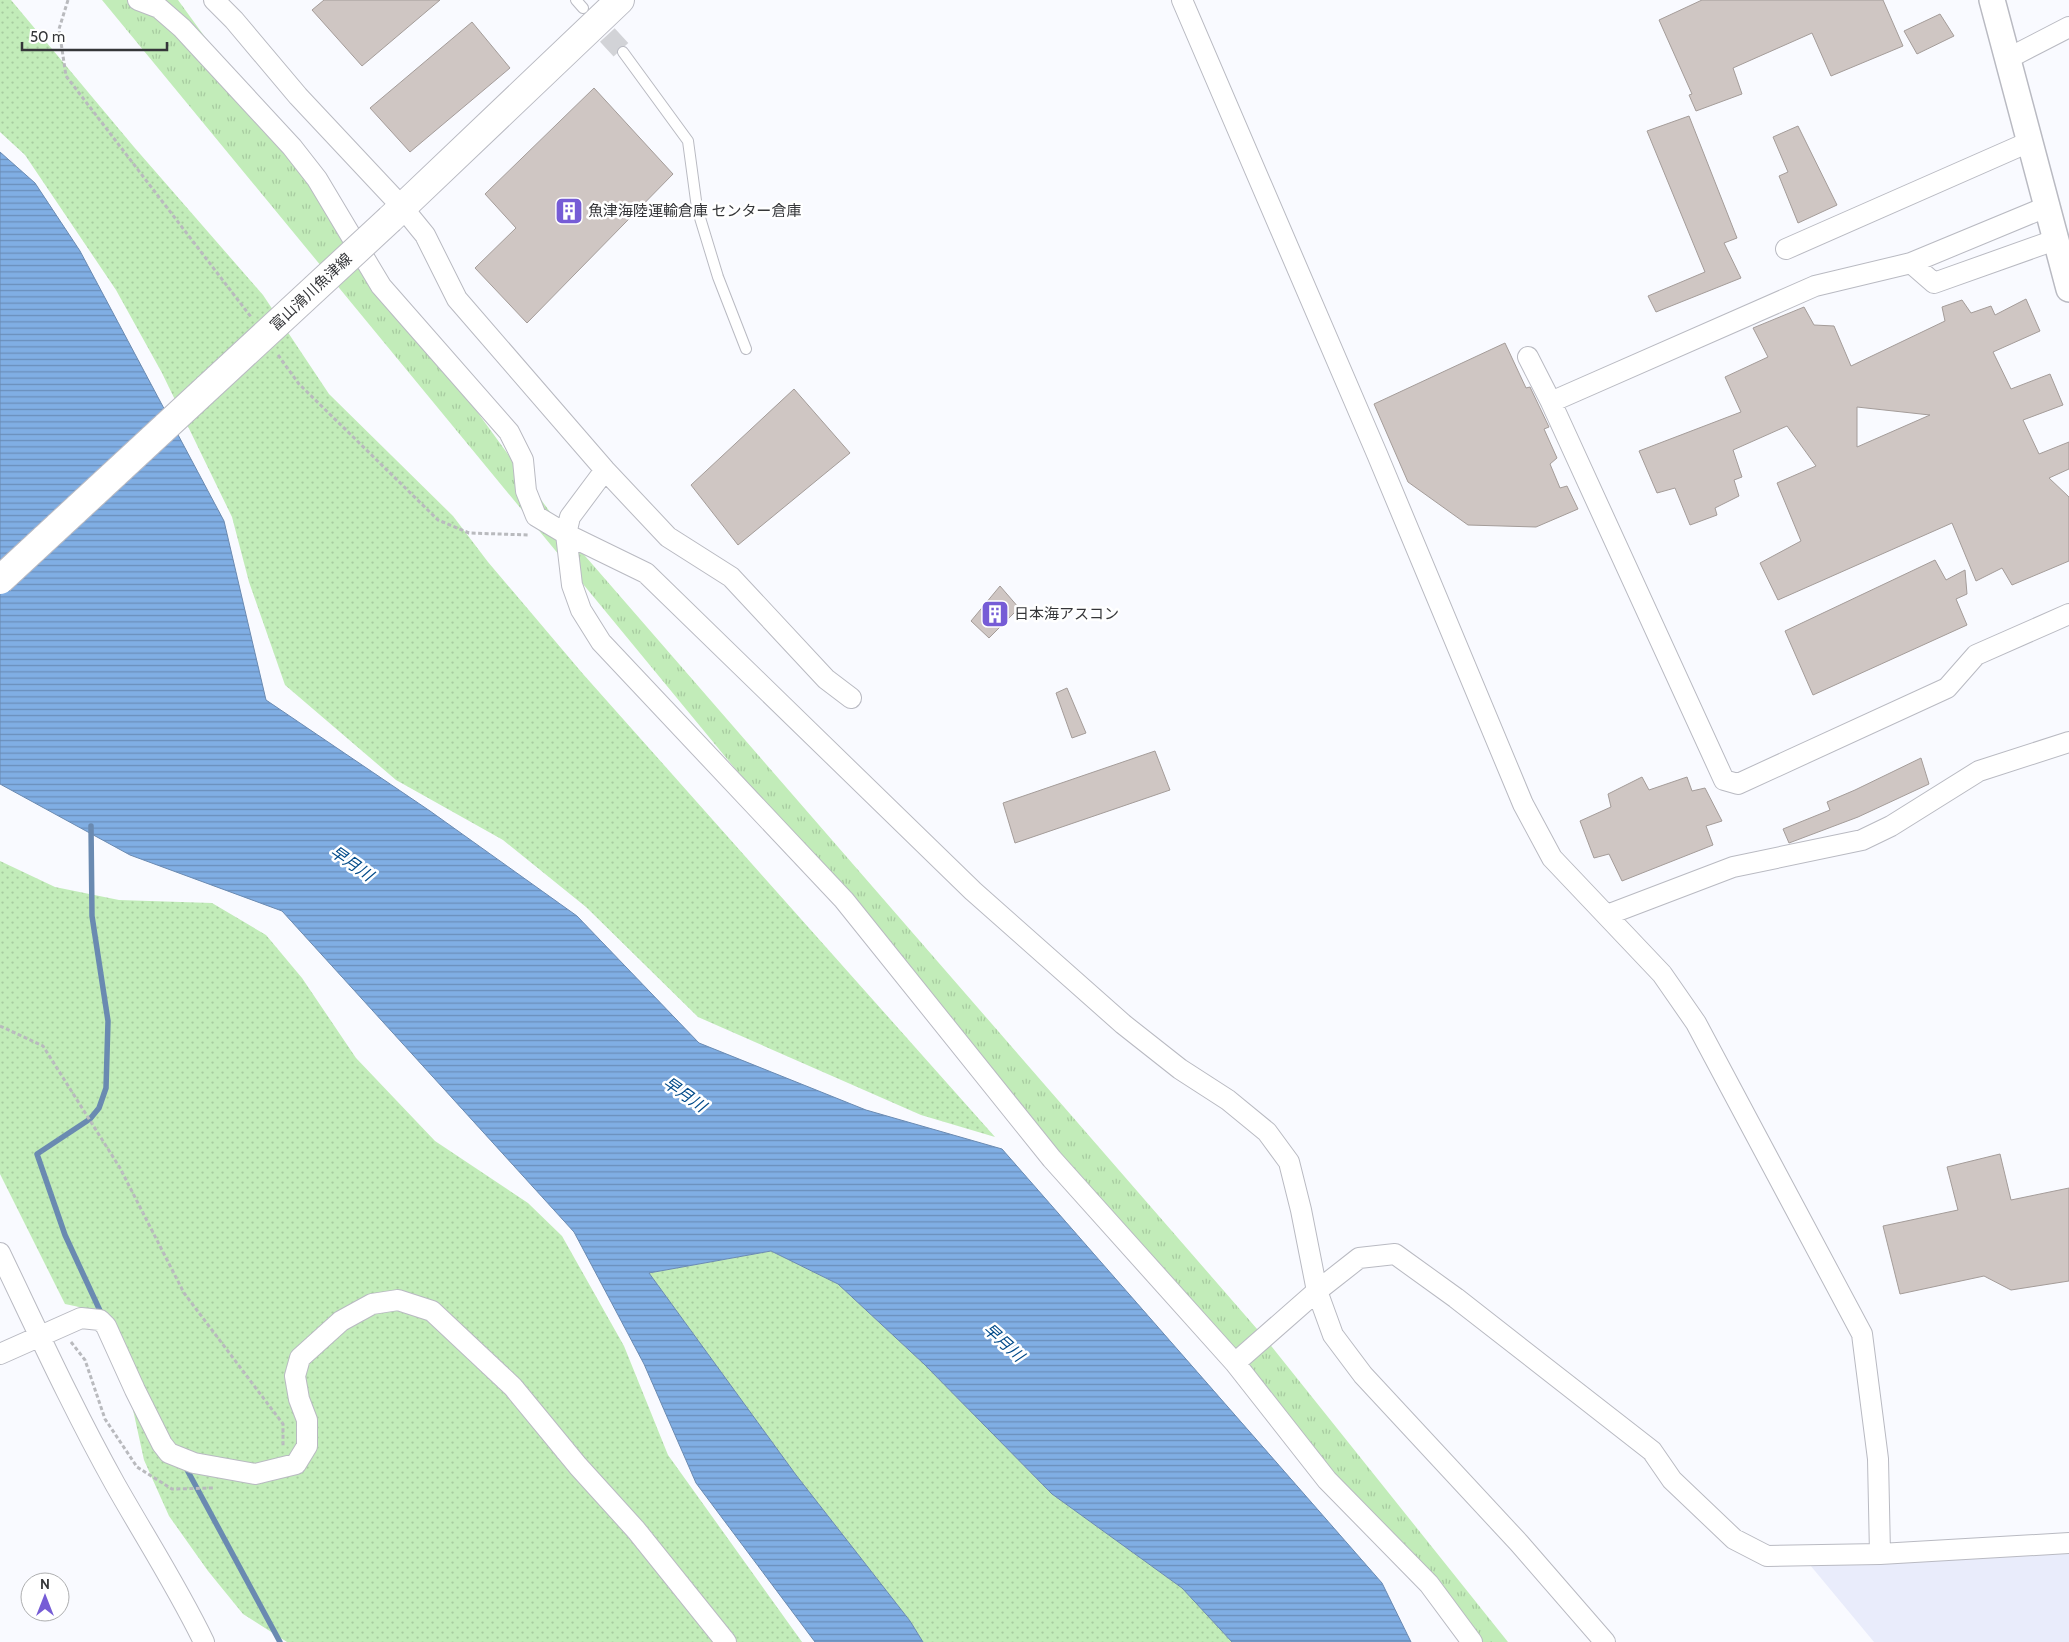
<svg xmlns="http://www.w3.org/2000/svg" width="2069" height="1642" viewBox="0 0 2069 1642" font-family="Cabin,'Noto Sans JP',sans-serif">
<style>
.built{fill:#e9ecfb}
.grass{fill:url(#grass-dots)}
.park{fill:url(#park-tufts)}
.water{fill:url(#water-rules);stroke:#6a8ab1}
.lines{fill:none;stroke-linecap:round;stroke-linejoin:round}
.stream{stroke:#6a8ab1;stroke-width:5.5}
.building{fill:#cfc6c3;stroke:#a49c99;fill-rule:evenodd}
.minor-tunnel{stroke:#d2d3d7;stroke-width:20;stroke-dasharray:20 10;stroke-linecap:butt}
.service-casing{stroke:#b9bac2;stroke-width:12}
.minor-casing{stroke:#b9bac2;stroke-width:22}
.tertiary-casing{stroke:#b9bac2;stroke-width:28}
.secondary-casing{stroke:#b9bac2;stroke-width:30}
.path{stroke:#b9babe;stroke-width:3;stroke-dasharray:4 2.5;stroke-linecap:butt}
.service{stroke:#fff;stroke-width:10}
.minor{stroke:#fff;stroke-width:20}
.tertiary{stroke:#fff;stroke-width:25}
.secondary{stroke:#fff;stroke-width:28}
.secondary-bridge-casing{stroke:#b9bac2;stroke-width:30;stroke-linecap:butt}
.secondary-bridge{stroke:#fff;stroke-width:28}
.labels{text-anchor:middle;stroke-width:5;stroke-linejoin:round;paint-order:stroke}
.poi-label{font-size:15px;fill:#353639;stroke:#fff;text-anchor:start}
.street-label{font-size:15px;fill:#353639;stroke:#fff}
.water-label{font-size:16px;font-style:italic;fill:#014a89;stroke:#fff}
</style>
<defs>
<pattern id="grass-dots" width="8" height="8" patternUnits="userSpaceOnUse" patternTransform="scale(1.25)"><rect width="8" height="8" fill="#c2ecb9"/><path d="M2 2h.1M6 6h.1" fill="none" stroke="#a7cba0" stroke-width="1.8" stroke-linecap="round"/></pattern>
<pattern id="park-tufts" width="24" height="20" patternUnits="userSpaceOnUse" patternTransform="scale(1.25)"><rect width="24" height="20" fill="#c2ecb9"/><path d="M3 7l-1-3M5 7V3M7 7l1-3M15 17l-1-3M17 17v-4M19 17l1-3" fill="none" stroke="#a7cba0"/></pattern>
<pattern id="water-rules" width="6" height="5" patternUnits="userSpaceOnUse" patternTransform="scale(1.25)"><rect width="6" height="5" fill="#80aee4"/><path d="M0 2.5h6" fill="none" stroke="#6a8eba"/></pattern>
</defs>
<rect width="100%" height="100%" fill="#f9faff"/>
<path class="built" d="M2069,1551v91h-195l-64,-77z"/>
<path class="grass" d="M0,0h11l123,147 129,148 66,99 124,122 35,46 95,112 412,463 -74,-22 -223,-98 -112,-110 -83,-67 -107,-60 -111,-95 -36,-103 -17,-65 -70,-144 -46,-83 -91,-135 -25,-23z
M0,861l55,26 64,13 93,3 54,32 36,43 54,80 79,83 93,62 34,33 62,110 44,109 134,187h-515l-44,-28 -35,-43 -39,-55 -25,-56 -31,-142 -29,-10 -19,-4 -65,-130z
M771,1251l67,33 86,80 128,130 130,94 50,54h-309l-13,-21 -114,-146 -147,-202z"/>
<path class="park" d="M102,0h76l388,534 698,803 244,305h-44l-14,-30 -587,-688z"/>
<path class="water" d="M0,152l35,31 45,68 144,270 42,179 164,111 147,105 122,127 167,67 136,39 380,434 29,59h-179l-50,-54 -130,-94 -128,-130 -86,-80 -67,-33 -122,22 147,202 114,146 13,21h-108l-119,-159 -52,-119 -70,-132 -292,-321 -152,-56 -130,-71z"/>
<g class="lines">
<path class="stream" d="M91,826l1,90 16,105 -2,67 -7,20 -9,11 -53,35 28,81 37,80
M185,1466l95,176"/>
</g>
<path class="building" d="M324,0h116l-78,66 -50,-56z
M1702,0h181l20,46 -72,30 -19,-43 -79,35 9,26 -46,17 -7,-16 3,-1 -33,-74z
M1940,14l14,22 -37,18 -13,-23z
M472,22l38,46 -100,84 -40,-44z
M594,88l79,86 -146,149 -52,-55 41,-40 -31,-34z
M1689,116l48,122 -13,5 17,35 -85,34 -8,-16 57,-24 -58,-141z
M1798,126l39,79 -39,18 -19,-47 9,-4 -15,-35z
M2026,299l14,32 -47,21 18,37 39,-15 13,31 -40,15 16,34 30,-12v27l-20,9 20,19v64l-57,24 -10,-17 -26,13 -24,-58 -174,77 -18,-37 41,-22 -24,-58 39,-17 -29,-40 -54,24 9,27 -8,3 5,16 -24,12 2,7 -27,10 -15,-37 -18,5 -18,-42 102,-39 -16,-35 43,-20 -15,-29 51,-21 10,18 20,1 17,40 94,-45 -3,-14 20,-7 9,13 20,-7 4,9zM1857,407l73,8 -73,32z
M1505,343l21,45 4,-1 19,40 -5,2 13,29 -7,6 10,24 7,-2 11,23 -42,18 -68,-2 -60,-43 -34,-78z
M794,389l56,64 -112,92 -47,-60z
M1935,560l11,20 19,-10 2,24 -11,5 11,26 -154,70 -28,-64z
M1000,586l19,22 -30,30 -18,-17z
M1067,688l19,45 -14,5 -16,-45z
M1155,751l15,39 -155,53 -12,-40z
M1921,758l8,26 -71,33 -69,26 -6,-14 47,-19 -3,-8 28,-12z
M1642,777l7,13 38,-13 5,14 13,-3 17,33 -16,5 7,19 -91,36 -13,-27 -15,4 -14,-37 31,-14 -3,-13z
M2000,1154l11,46 58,-12v93l-58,9 -27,-14 -84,18 -17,-68 75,-16 -11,-43z"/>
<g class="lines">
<path class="minor-tunnel" d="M587,13l36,39"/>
<defs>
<path id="service" d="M576,0l7,8
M623,52l65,89 9,67 21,69 28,72"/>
<path id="minor" d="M138,0l21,8 23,20 110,119 25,32 64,107 128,146 14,28 3,31 10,25 30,18 80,39 327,318 150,133 57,45 48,31 39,32 22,30 12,48 16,81 16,44 30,40 156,168 86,99
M214,0l20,20 64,76 105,112 22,27 32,64 148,171 63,67 63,40 95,102 25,19
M1182,0l195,454 146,350 29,54 110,116 34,49 166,311 16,125 2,95
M2007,59l62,-32
M1786,249l243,-107
M1911,263l23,20 121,-43
M1528,357l23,45 264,-116 96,-23 135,-56
M1551,402l173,378 14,4 209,-96 29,-33 93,-41
M605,470l-35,47 -4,17 6,51 9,25 20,32 243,258 208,259 183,204 92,117 102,104 43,58
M1607,915l126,-48 129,-27 29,-14 88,-55 90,-29
M0,1253c37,77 73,156 115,231 30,53 63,104 89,158
M0,1354l81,-36 19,2 6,6 29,64 27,54 7,9 25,10 61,11 41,-10 11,-18v-26l-8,-21 -4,-23 5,-18 41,-37 31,-17 26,-4 34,11 81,76 65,79 58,64 90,112
M1235,1363l82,-72 42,-33 36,-4 61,44 196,153 20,29 62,59 33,17 113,-2 189,-11"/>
<path id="tertiary" d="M1992,0l77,289"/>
<path id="secondary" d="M390,219l230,-219"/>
</defs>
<use href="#service" class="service-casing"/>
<use href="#minor" class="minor-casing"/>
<use href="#tertiary" class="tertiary-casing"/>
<use href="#secondary" class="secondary-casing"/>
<path class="path" d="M68,0l-9,29 7,47 185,241
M278,355l21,29 139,136 31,13 60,2
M0,1026l43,20 77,122 64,125 99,131v23
M71,1342l14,18 20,59 32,48 35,22 42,-1"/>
<use href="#service" class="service"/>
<use href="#minor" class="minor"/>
<use href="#tertiary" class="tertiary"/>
<use href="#secondary" class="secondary"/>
<defs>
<path id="secondary-bridge" d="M0,580l390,-361"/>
</defs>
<use href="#secondary-bridge" class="secondary-bridge-casing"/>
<use href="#secondary-bridge" class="secondary-bridge"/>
</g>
<defs>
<symbol id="building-square" viewBox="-11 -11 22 22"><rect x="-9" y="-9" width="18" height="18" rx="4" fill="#765cd6" stroke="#fff"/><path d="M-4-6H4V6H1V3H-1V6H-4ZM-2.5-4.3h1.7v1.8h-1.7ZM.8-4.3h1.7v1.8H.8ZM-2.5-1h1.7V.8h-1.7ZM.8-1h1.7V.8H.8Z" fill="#fff"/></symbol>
</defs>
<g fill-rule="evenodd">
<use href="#building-square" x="553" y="195" width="32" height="32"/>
<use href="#building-square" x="979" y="598" width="32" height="32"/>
</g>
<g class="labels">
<g class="poi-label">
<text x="588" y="216">魚津海陸運輸倉庫 センター倉庫</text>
<text x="1014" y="619">日本海アスコン</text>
</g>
<g class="street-label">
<text transform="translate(311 292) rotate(-43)" y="5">富山滑川魚津線</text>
</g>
<g class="water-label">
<text transform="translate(352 863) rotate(35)" y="6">早月川</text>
<text transform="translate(685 1094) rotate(35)" y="6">早月川</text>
<text transform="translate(1004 1342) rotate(42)" y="6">早月川</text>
</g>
</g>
<g transform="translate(45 1597)"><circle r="24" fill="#ffffff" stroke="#aeafb0"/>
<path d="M0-4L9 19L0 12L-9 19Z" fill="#765cd6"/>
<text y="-8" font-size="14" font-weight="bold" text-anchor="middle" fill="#353639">N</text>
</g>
<path d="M22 42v8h145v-8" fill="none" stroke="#353639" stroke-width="2.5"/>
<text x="30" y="42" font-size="15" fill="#353639" stroke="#ffffff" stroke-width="4" paint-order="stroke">50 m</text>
</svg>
